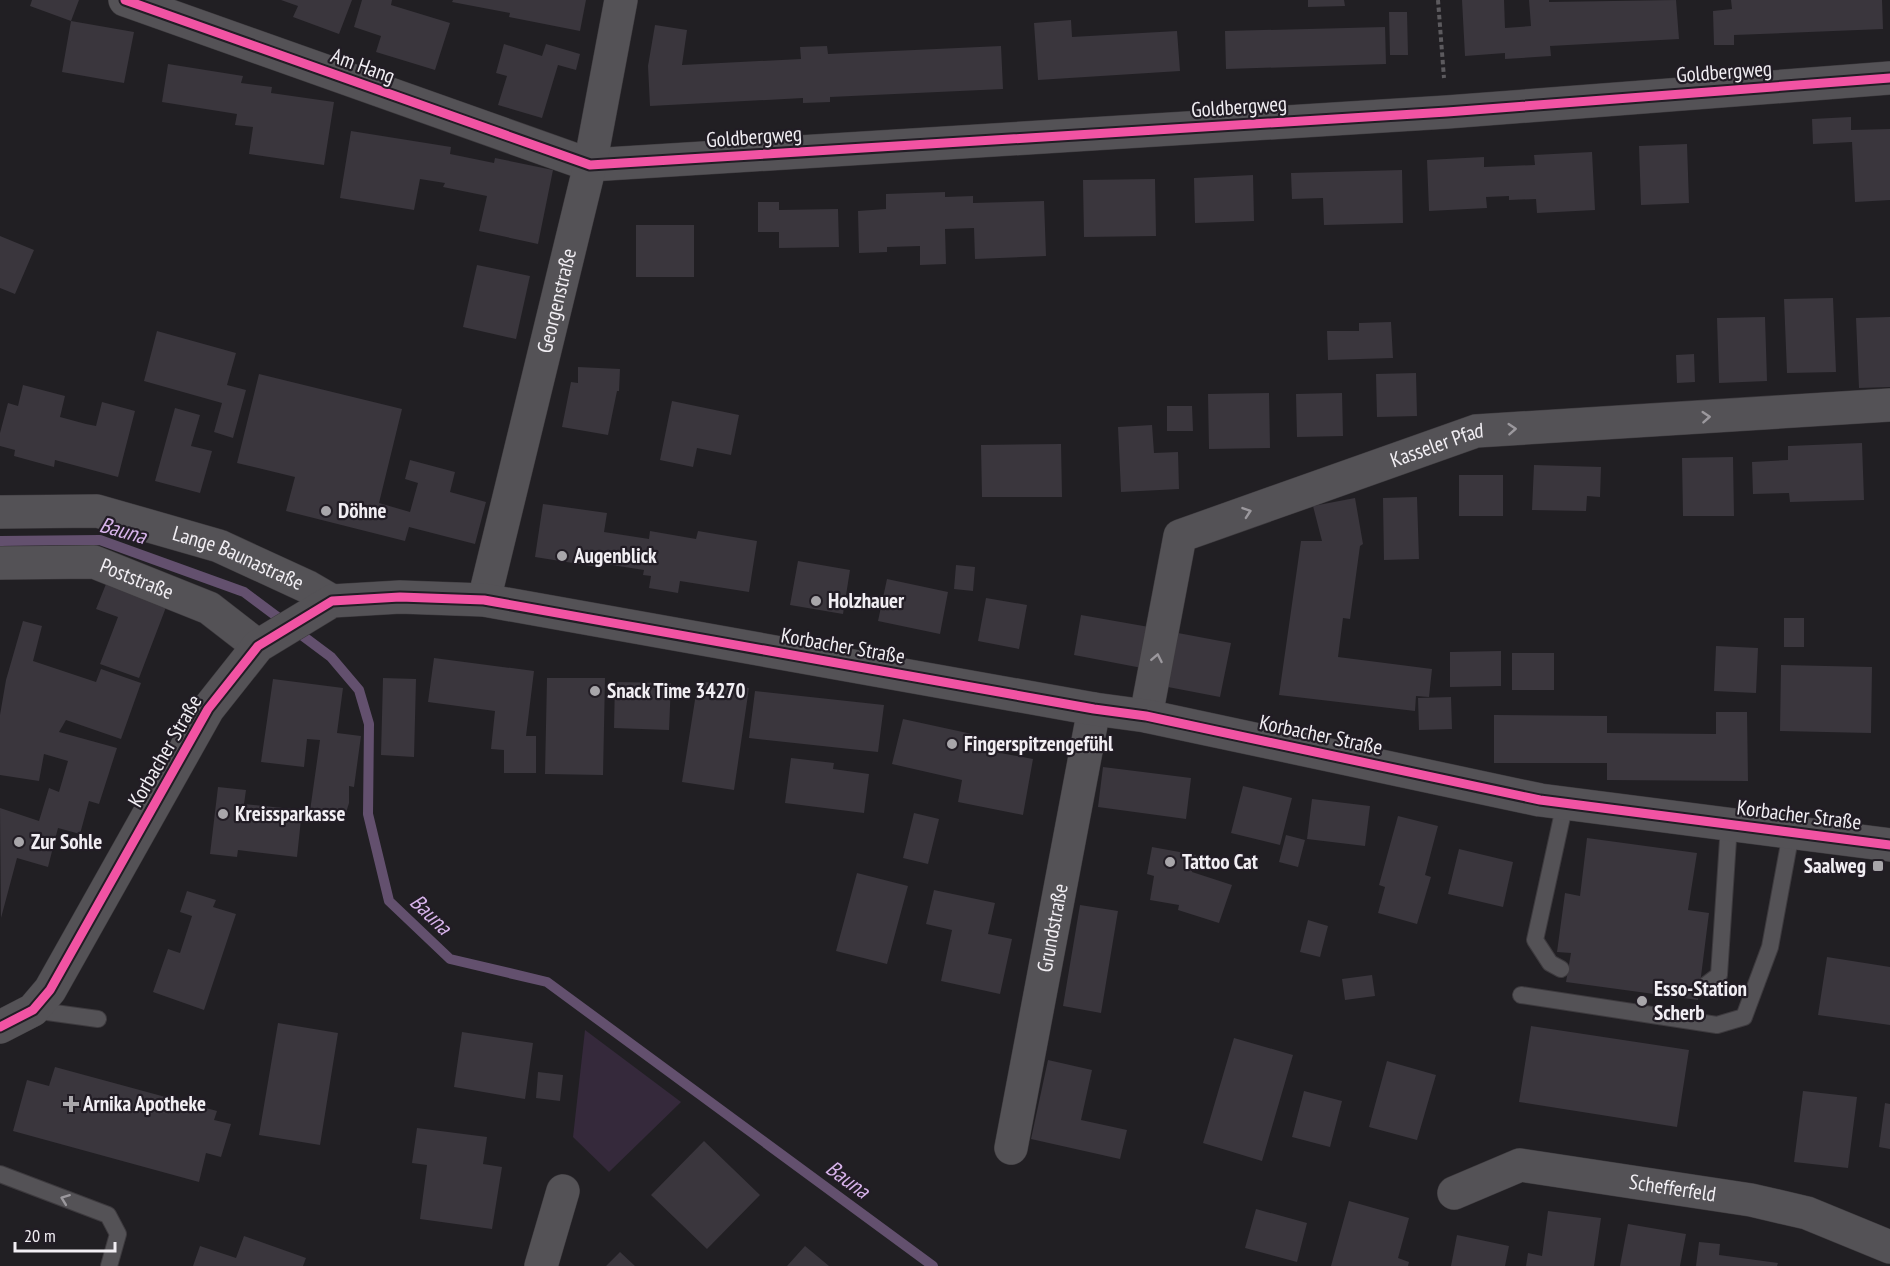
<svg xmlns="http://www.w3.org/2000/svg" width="1890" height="1266" viewBox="0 0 1890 1266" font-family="'PT Sans Narrow',sans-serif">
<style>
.green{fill:#35293b}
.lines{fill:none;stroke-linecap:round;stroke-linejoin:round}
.stream{stroke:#63506e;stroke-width:10}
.building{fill:#3a363d}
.service-casing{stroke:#3d3a3e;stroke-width:18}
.minor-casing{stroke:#3d3a3e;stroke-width:34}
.tertiary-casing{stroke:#3d3a3e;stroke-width:34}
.path{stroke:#5c5a5e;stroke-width:4;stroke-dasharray:4.5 3;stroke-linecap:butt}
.service{stroke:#545256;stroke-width:16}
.minor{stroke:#545256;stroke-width:33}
.tertiary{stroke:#545256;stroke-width:33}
.cycleway-casing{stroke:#221d25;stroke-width:13}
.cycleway{stroke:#f153a3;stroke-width:9}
.oneway{stroke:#9b989d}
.poi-dot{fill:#a8a6aa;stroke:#221d25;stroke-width:2}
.labels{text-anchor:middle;stroke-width:4.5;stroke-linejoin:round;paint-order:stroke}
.street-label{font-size:21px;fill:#f1eef3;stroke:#221d25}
.poi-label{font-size:21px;font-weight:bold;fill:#f1eef3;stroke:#221d25;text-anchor:start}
.water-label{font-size:22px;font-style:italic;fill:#d7b3ea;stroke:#221d25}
</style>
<rect width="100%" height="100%" fill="#211f23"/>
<path class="green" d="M585,1030l96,72 -72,70 -36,-35z"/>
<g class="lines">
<path class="stream" d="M0,541l100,-1 144,52 87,65 28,33 10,34 -1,90 21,87 61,58 97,23 386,284"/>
</g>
<path class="building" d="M32,0h47l-8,21 -41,-15z
M281,0h71l-13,34 -46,-17 5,-11z
M362,0h30l-1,5 59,18 -15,47 -59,-18 5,-16 -27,-9z
M453,0h133l-6,31 -71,-14 1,-4 -58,-11z
M1308,0h36l1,6 -37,1z
M1462,0h42l1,28 26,-2 -2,-26h20v2l127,-2 3,39 -129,7 1,10 -46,3v-6l-40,3z
M1731,0h151l1,29 -149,6v10h-20l-1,-34 19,-2z
M1389,12h18l1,43h-18z
M1071,20l1,17 105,-6 3,40 -142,9 -4,-57z
M71,21l63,11 -10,51 -62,-11z
M655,25l32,5 -5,35 119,-6 -1,-12 27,-1 1,8 173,-8 2,43 -173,8v5l-27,1v-5l-153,8 -2,-40z
M1385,27l1,37 -160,5 -1,-38z
M504,44l38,12 4,-12 34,10 -4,16 -18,-5 -16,53 -44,-13 9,-29 -11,-3z
M168,64l75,12 -2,7 31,4 -1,6 63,9 -10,63 -75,-11 4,-27 -18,-2 2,-11 -75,-12z
M1851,117v13l39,-1v71l-35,2 -3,-60 -39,2 -1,-25z
M351,131l100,16 -1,7 44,9 1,-5 58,12 -15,74 -59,-13 8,-35 -44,-9 2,-4 -25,-4 -6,31 -74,-12z
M1687,144l2,59 -48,2 -2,-59z
M1592,152l3,58 -58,3 -1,-14 -27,1v-4l-23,1 1,11 -58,3 -2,-51 57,-3v10l51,-2 -1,-10z
M1402,170l1,53 -79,2 -1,-27 -31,1 -1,-26z
M1253,175l1,46 -59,2 -1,-45z
M1155,179l1,57 -72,1 -1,-57z
M945,192v5l28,-1v7l71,-2 2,55 -71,3 -1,-31 -29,1 1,35 -26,1v-19l-33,1v5l-28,1 -1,-42 28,-2v-15z
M758,202h21v8l59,-1 1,38 -60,1v-16h-21z
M636,225h58v52h-58z
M0,236l34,14 -19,44 -15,-6z
M477,265l53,11 -14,63 -53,-12z
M1833,298l3,74 -49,1 -3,-74z
M1765,317l2,64 -48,2 -2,-65z
M1890,317v70l-31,1 -3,-70z
M1391,322l2,36 -65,2 -1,-29h32v-8z
M157,331l79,22 -9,32 19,5 -13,48 -19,-6 8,-29 -78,-22z
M1694,354l1,28 -18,1 -1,-28z
M578,367l42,2 -1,22h-2l-9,44 -46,-8 9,-45 7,1z
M1416,373l1,43 -40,1 -1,-43z
M259,374l143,35 -23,94 31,9 8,-29 -13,-4 5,-19 45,12 -5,20 36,10 -11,42 -66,-17 -4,14 -119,-30 9,-34 -58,-14z
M23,385l42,11 -5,21 26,7 10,2 6,-24 33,9 -17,66 -63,-17 -1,7 -40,-11 1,-6 -15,-4v-13l8,-30 10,3z
M1269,393l1,55 -61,1 -1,-55z
M1342,393l1,43 -46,1 -1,-43z
M672,401l67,14 -8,40 -34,-7 -4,19 -33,-7z
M1167,406h25l1,25h-26z
M175,408l25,7 -9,31 21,5 -12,42 -45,-12z
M1152,425l2,28 24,-1 1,37 -58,3 -3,-65z
M1862,443l2,57 -74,2 -1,-9 -36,1 -1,-32 36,-2v-14z
M1061,444l1,53h-80l-1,-52z
M1733,457l1,59h-51l-1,-58z
M1534,465l67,2 -1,30 -13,-1 -1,15 -54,-1z
M1459,475h44v41h-44z
M1417,497l2,62 -35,1 -1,-62z
M1355,498l8,46 -3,2 -10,73 -7,-1 -5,39 94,12 -3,28 -13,-1 -1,15 -136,-16 22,-154h21l-9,-35z
M543,504l64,9 -3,19 45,7 1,-8 46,8 2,-8 59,10 -8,51 -69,-11 -2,12 -29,-5 2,-12 -8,-1 1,-5 -45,-7 -1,4 -63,-10z
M798,561l52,9 -7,44 -53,-9z
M956,565l19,2 -2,24 -19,-2z
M108,579l60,23 -29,76 -39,-14 18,-47 -22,-8z
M887,579l61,13 -8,42 -62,-13z
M986,598l41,7 -8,44 -41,-8z
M1081,615l68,12 -7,41 -68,-13z
M1784,618h20v29h-20z
M23,621l19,5 -9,35 63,21 5,-13 40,14 -20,56 -55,-19 -7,12 58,16 -18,56 -10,-3 -9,33 -22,-6 -10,39 -31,-9 -16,60 -1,-110 39,13 10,-33 10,4 9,-31 -24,-7 -5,27 -39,-6v-60l6,-35z
M1178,633l53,10 -11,54 -52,-10z
M1716,646l42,2 -2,45 -42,-2z
M1501,651v35l-51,1v-35z
M1512,653h42v37h-42z
M434,658l100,13 -8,65h10v37h-32v-23l-13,-1 4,-38 -67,-9z
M1781,665l91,2 -1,66 -91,-2z
M383,678l33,1 -2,78 -33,-2z
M547,678h58l-2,97 -58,-1z
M273,679l70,9 -6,45 24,3 -7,51 -5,-1v17l-4,13 -35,-5 10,-71 -13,-1 -3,28 -43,-5z
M698,681l51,7 -15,102 -52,-8z
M615,682l56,1 -2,47 -55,-2z
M755,691l129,14 -6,47 -129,-14z
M1451,697l1,32 -33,1 -1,-32z
M1716,712h31l1,69 -141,-1v-17h-113v-48l113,1v17l109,1z
M903,719l69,15 -4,13 65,12 -10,56 -65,-13 4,-22 -70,-16z
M791,758l43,5 -1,6 36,5 -5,39 -79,-10z
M1103,767l88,11 -5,41 -88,-12z
M1243,786l49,12 -12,47 -49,-12z
M218,787l28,3 -2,14 58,6 -5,47 -59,-7 -1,7 -27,-3z
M1312,799l58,7 -5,40 -58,-7z
M914,813l25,6 -11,45 -25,-6z
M1398,816l40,10 -13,49 6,2 -14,47 -39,-11 7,-26 -6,-2z
M1286,835l19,5 -7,27 -19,-5z
M1587,838l110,15 -9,57 21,3 -11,87 -132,-18 5,-29 -14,-1 8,-59 15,3z
M1152,847l44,8 -4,17 40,13 -13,38 -41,-13 1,-5 -29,-5 4,-24 -7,-2z
M1459,849l54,13 -10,45 -55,-13z
M857,873l51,13 -21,78 -51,-13z
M934,890l61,13 -7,31 24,5 -12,55 -59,-13 11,-51 -26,-6z
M187,891l29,9 -3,7 23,7 -32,96 -51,-18 15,-43 12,4 12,-37 -12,-4z
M1080,905l38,6 -17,102 -38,-7z
M1308,920l20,6 -8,31 -20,-5z
M1827,957l63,10v58l-72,-10z
M1372,975l3,21 -30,4 -3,-21z
M278,1023l60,10 -18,112 -61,-10z
M1531,1026l158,24 -12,77 -158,-25z
M462,1032l71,11 -8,56 -71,-12z
M1234,1038l59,17 -31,106 -59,-18z
M1048,1060l44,10 -11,50 46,10 -7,29 -89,-20z
M1387,1061l49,14 -19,65 -48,-13z
M55,1067l162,44 -3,9 17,4 -10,33 -15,-4 -7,29 -186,-51 14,-51 22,6z
M538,1072l25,3 -3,26 -24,-3z
M1304,1091l38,10 -12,46 -38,-10z
M1803,1091l54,6 -9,71 -54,-6z
M1885,1103l5,1v45l-11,-2z
M417,1128l70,9 -4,27 19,3 -10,62 -72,-10 7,-54 -15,-2z
M704,1141l56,54 -53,54 -56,-54z
M1349,1201l60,17 -11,40 11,4 -1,4h-77z
M1256,1209l51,14 -10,39 -52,-14z
M1548,1211l53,7 -7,48h-68l2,-13 14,3z
M1628,1224l58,10 -6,32h-60z
M1457,1235l52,11 -4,20h-54z
M244,1236l62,22 -3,8h-110l7,-20 36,12z
M1699,1242l21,2 -1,11 59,8 -1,3h-81z
M805,1246l24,20h-42z
M620,1252l15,14h-29z"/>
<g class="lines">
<defs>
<path id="service" d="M1561,969l-11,-6 -15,-23 30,-137
M1702,988l17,-13 10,-150
M1521,995l196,30 27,-8 26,-70 21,-114
M33,1010l65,9
M0,1174l108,41 10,19 -9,32"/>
<g id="minor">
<path d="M125,0l465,165 857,-53 443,-34"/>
<path id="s1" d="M0,512l97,-1 122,35 89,41 24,14"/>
<path id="s2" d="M0,563l94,-1 115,46 49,38"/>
<path id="s3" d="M484,600l106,-435 31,-165"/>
<path id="s4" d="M1146,716l34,-180 296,-105 414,-26"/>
<path id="s5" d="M1011,1148l83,-439"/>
<path id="s6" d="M1454,1193l66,-28 231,35 56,13 83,34"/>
<path d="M541,1266l22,-75"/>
</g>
<path id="tertiary" d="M0,1027l33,-17 17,-20 158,-281 50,-63 74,-45 68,-4 84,3 610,109 52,7 394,84 350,45"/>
</defs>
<use href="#service" class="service-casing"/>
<use href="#minor" class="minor-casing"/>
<use href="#tertiary" class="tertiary-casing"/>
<path class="path" d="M1438,0l6,78"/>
<use href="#service" class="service"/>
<use href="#minor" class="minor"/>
<use href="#tertiary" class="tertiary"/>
<defs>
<path id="cycleway" d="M125,0l465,165 857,-53 443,-34
M0,1027l33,-17 17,-20 158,-281 50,-63 74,-45 68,-4 84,3 610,109 52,7 394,84 350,45"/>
</defs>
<use href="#cycleway" class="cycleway-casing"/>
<use href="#cycleway" class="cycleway"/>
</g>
<defs><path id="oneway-chevron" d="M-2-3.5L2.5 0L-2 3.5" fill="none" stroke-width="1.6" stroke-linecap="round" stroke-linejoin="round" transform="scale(1.5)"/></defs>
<g class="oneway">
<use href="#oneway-chevron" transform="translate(1706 417) rotate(-4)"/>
<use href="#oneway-chevron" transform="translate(1512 429) rotate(-4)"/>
<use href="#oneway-chevron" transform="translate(1247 512) rotate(-19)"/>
<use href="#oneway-chevron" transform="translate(1157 658) rotate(-79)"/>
<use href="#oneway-chevron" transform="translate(65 1199) rotate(-159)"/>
</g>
<g class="poi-dot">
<circle cx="326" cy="511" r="6"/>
<circle cx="562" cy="556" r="6"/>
<circle cx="816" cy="601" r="6"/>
<circle cx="595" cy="691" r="6"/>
<circle cx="952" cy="744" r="6"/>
<circle cx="223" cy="814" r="6"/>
<circle cx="19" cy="842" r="6"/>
<circle cx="1170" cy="862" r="6"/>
<rect x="1872" y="860" width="12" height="12" rx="3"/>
<circle cx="1642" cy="1001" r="6"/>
<path d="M68 1095h6v6h6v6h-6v6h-6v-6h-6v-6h6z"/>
</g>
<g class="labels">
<g class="street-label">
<text transform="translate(363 66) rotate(20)" y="7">Am Hang</text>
<text transform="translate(1724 72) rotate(-4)" y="7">Goldbergweg</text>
<text transform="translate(1239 107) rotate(-4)" y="7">Goldbergweg</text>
<text transform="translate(754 137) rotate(-4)" y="7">Goldbergweg</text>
<text dy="7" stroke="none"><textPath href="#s3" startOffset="308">Georgenstraße</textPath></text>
<text dy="7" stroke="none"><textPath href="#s4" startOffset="456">Kasseler Pfad</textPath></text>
<text dy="7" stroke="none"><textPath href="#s1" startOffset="246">Lange Baunastraße</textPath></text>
<text dy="7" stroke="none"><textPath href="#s2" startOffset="140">Poststraße</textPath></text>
<text transform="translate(843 646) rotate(10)" y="7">Korbacher Straße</text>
<text transform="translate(1321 735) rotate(12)" y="7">Korbacher Straße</text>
<text transform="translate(165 751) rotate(-60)" y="7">Korbacher Straße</text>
<text transform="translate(1799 815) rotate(7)" y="7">Korbacher Straße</text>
<text dy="7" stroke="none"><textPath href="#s5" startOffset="224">Grundstraße</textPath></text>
<text dy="7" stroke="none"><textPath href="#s6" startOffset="226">Schefferfeld</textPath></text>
</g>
<g class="poi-label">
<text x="338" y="518">Döhne</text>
<text x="574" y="563">Augenblick</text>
<text x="828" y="608">Holzhauer</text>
<text x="607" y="698">Snack Time 34270</text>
<text x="964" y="751">Fingerspitzengefühl</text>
<text x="235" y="821">Kreissparkasse</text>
<text x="31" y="849">Zur Sohle</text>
<text x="1182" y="869">Tattoo Cat</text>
<text x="1866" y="873" text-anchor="end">Saalweg</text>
<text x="1654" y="996">Esso-Station<tspan x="1654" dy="24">Scherb</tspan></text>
<text x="83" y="1111">Arnika Apotheke</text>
</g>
<g class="water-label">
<text transform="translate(123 530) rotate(16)" y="8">Bauna</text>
<text transform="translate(431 914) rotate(44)" y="8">Bauna</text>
<text transform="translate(848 1179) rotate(36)" y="8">Bauna</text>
</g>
</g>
<path d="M15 1242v9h100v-9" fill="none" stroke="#f1eef3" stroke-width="3"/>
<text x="24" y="1242" font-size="18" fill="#f1eef3" stroke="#221d25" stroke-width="4.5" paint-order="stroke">20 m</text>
</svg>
